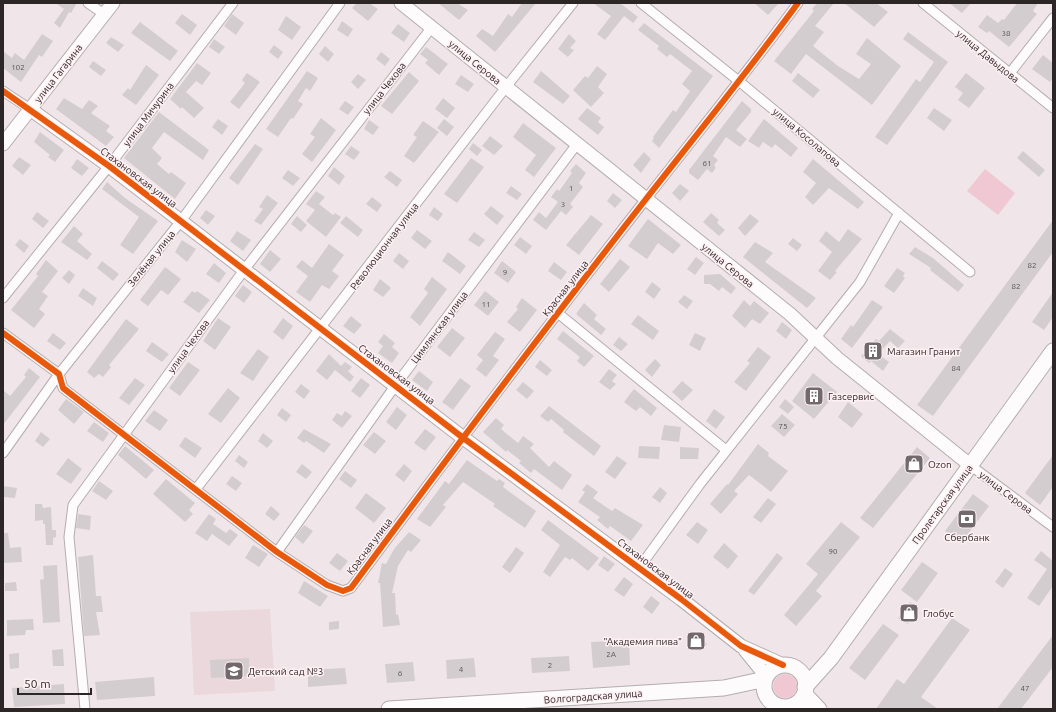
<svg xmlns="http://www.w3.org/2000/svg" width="1056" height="712" viewBox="0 0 1056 712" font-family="Ubuntu,sans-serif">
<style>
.built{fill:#ead8dc}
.green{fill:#efc8d4}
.building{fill:#d4cdcf}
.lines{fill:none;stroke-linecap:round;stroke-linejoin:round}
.street-casing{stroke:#b4acae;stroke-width:11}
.secondary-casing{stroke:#b4acae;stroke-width:15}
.primary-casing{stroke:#b4acae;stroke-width:17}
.street{stroke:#fdfbfc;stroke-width:9}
.secondary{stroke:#fdfbfc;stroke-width:13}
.primary{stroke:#fdfbfc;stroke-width:15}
.cycleway-casing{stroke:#fff0f4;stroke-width:8}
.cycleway{stroke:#e8590c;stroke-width:6}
.labels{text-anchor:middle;stroke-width:3;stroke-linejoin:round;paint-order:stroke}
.number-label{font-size:8px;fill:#565051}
.street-label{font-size:10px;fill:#2c2627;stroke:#fff0f4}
.poi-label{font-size:10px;fill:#2c2627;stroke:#fff0f4;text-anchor:start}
</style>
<rect width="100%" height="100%" fill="#f0e6e9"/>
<path class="built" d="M270,609l5,82 -81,4 -4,-83z"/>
<path class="green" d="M985,169l30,24 -17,22 -31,-24z
M773 686a12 12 0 1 1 24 0a12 12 0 1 1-24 0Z"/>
<path class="building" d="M55,3h22l-6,10 -2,-1 -9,16 -6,-5 10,-14z
M357,3h12l9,6 -10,12 -16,-13z
M438,3h19l11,7 -9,10z
M522,3h14l-41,49 -19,-16 6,-7 11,7 15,-22 4,3z
M593,3h27l18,14 -5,6 -9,-7 -19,24 -8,-6 14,-18z
M754,3h25l-11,12z
M817,3h17l-19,23 9,6 -11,14 25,20 21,13 12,-15 -15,-10 11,-16 34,28 -29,39 -66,-51 -15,20 -17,-13 40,-50 -2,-2z
M844,3h32l12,9 -14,15z
M949,3h22l-9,10z
M1017,3h21l-5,8 4,3 -28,33 -20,-16 -2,2 -9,-6 9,-12 11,8 4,-4 2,1z
M182,14l15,11 -7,10 -15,-12z
M232,14l12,9 -8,12 -12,-9z
M286,16l15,11 -9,13 -14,-10z
M342,21l11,8 -5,8 -11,-7z
M140,22l38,29 -8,10 -39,-28z
M644,23l69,53 -54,72 -7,-7 2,-3 -1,-1 20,-27 3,2 14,-21 -8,-7 10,-13 -22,-17 -3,3 -10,-8 2,-3 -21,-16z
M398,24l12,9 -6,9 -13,-9z
M908,32l40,30 -61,83 -12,-8 41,-58 4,3 14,-20 -31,-23z
M42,34l11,7 -11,16 -3,-2 -18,27 -18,-14v-17l9,7 3,-5 9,7z
M569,34l7,7 -6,7 4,2 -6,7 -10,-8z
M111,37l13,8 -6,7 -12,-9z
M214,39l11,8 -6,7 -10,-7z
M274,45l9,7 -5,7 -9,-7z
M325,46l9,8 -6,8 -9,-8z
M426,47l22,17 -9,11 -14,-12 3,-3 -8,-6z
M381,52l9,7 -5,7 -9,-7z
M1043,55l10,8v15l-3,4 -18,-13z
M93,61l13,9 -5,6 -12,-9z
M197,63l14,10 -9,12 -6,-4 -10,11 18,16 -10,10 -12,-11 -1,2 -11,-10z
M146,65l13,10 -23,30 -14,-10 6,-7 2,2z
M597,66l10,8 -9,13 6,6 -13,14 -18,-17 12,-14 3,2z
M307,71l11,7 -8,13 -4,-3 -8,13 5,3 -10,15 -2,-1 -13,19 -12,-8z
M541,71l29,25 -7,8 -30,-22z
M409,72l10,9 -27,33 -11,-8z
M247,73l13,9 -21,27 -9,-7 15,-19 -3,-3z
M798,73l22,17 -7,8 -21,-17z
M966,73l19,15 -16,20 -11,-8 5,-7 -8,-6z
M358,74l8,6 -8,9 -7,-7z
M461,75l13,9 -6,8 -13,-8z
M64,98l18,11 7,-9 9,6 -7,7 19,13 -4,5 8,6 -8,9 -50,-37z
M443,98l12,10 -8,10 -12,-9z
M345,101l9,6 -6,8 -9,-6z
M742,101l9,8v3l-15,18 11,9 -7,8 -14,-10 -13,19 5,4 -4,5 2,3 -4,5 -5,-4 -9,11 -9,-7v-3z
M587,108l14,10 -3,4 6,5 -6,8 -20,-16z
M934,108l18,12 -8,11 -17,-13z
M159,112l50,38 -6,10 -39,-28 -12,16 10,10 -5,6 12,10 2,-2 15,11 -11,16 -51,-41z
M321,118l15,12 -24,32 -10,-8 13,-17 -5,-3z
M218,119l10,7 -6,9 -10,-8z
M444,119l10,8 -7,9 -10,-8z
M764,119l34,29 -7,9 -16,-13 -3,4 -9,-6 -4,6 -11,-7z
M369,120l10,7 -6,8 -9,-6z
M423,121l16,11 -25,31 -10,-7 13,-19 -4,-2z
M523,123l33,25 -22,29 -9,-7 11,-15 -23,-18z
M40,132l24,18 -9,12 -7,-5 2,-2 -16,-13z
M490,136l13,10 -9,9 -12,-9z
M473,143l9,7 -5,6 -8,-7z
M255,144l8,5 -25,36 -9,-7z
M351,146l9,6 -6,8 -9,-6z
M1023,151l22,19 -6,7 -22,-19z
M644,152l7,7 -10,14 -8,-8z
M19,157l12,8 -8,10 -11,-9z
M471,158l13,9 -27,36 -13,-9z
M77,159l12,9 -7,8 -11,-8z
M813,159l51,43 -6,7 -29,-21 -16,17 -8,-8 11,-14 -13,-11z
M576,164l10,9 -7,10 4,4 -13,17 3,3 -7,8 -5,-4 -15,19 -13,-10 6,-8 7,6 12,-16 -7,-5 6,-8 2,2 13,-18 -2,-2z
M334,167l11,9 -6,9 -11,-9z
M288,170l12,8 -7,8 -11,-8z
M390,171l12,9 -5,7 -13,-10z
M107,182l18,16 33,23 -25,33 -13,-9 19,-28 -37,-28z
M680,184l9,7 -9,10 -8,-8z
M511,186l11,8 -5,6 -11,-7z
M316,191l9,6 -6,7 14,11 2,-2 6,4 -15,20 -20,-16 9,-11 -9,-6z
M613,193l9,7 -7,8 -8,-7z
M267,195l11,8 -17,22 -7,-4 9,-12 -4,-2z
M372,197l10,8 -5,7 -11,-8z
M491,206l13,10 -7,9 -13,-11z
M434,207l9,7 -5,7 -9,-6z
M206,210l9,6 -7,9 -8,-7z
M37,212l12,9 -6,7 -11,-9z
M711,213l8,7 -2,3 8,7 -6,6 -16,-14z
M750,214l9,7 -14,15 -7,-8z
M591,215l12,9 -24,31 -13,-10z
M297,216l10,9 -6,7 -10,-8z
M346,216l17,14 -5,7 -18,-14z
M648,219l33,26 -8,9 -15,-11 -11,16 -19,-13z
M1053,220v32l-120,164 -16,-11z
M74,226l9,8 -6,7 15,13 -5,6 -26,-18z
M848,229l14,10 -27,32 2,1 -7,8 -12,-9 14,-19 -13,-11 7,-10 13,11z
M417,230l15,11 -7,8 -14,-11z
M237,231l14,9 -8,11 -13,-10z
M474,232l11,8 -6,7 -11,-7z
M520,237l12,9 -6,8 -12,-9z
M793,238l9,7 -5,6 -9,-7z
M20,239l9,7 -5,7 -9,-8z
M182,240l14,9 -9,13 -12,-10z
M755,242l18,11 -8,9 51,36 -9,10 -64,-51z
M329,244l15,11 -12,16 7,5 -10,13 -7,-4 -12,17 -14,-10 12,-16 -12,-9 6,-7 10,8z
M915,247l18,11 31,27 -6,7 -28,-22 1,-2 -22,-14z
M270,250l11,9 -11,13 -10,-8z
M448,252l18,14 -6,8 -18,-13z
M399,253l10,8 -6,8 -10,-8z
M696,257l8,6 -9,12 -8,-6z
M620,259l10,8 -21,25 -9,-8z
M46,260l12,11 -16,21 6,4 -9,13 6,5 -11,14 -23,-18 27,-34 -2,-2z
M102,261l17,13 -6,7 -16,-13z
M502,261l14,11 -8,11 -14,-10z
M554,262l13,10 -6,8 -13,-9z
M214,263l12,10 -7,10 -13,-9z
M165,267l16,12 -13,16 -7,-5 -13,16 -8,-6z
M897,268l8,5 -2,3 2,2 -11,15 -10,-7z
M69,270l6,5 -6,9 -7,-6z
M720,274l16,14 -5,6 -9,-7 -3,4 -9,-7h-6v-9z
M432,277l15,12 -27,37 -10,-9 18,-24 -4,-4z
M380,279l11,9 -8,9 -10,-7z
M652,282l9,7 -7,10 -9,-7z
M243,285l9,7 -8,11 -9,-7z
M83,288l14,10 -4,8 -15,-10z
M192,291l3,2 2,-2 13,9 -11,13 -16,-11z
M485,291l14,11 -11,14 -14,-11z
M1053,292v25l-9,13 -12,-8z
M684,295l9,6 -6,8 -9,-7z
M522,298l15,12 -17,22 -13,-10 11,-13 -2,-2z
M744,300l6,6 4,-5 15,12 -9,11 -8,-5 -7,9 -13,-12z
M872,300l11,7 -31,41 -11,-9 10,-14 2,2z
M584,303l13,12 -3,4 12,10 -5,6 -25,-21z
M638,315l21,16 -6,9 -22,-16z
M351,316l11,9 -8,9 -11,-8z
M218,318l13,9 -16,23 -12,-9z
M283,318l10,8 -10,14 -10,-8z
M126,319l13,10 -30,36 2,2 -8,10 -4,-3 -5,4 -7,-6z
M782,322l10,8 -6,9 -10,-8z
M452,328l13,10 -15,19 -13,-10z
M890,329l15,12 -7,7 -8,-7 -12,13 11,8 -6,9 -12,-10 -2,2 -8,-7 15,-17 3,2z
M563,331l31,25 -10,11 -7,-6 3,-4 -23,-18z
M495,332l10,7 -12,17 6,4 -13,17 -10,-8 7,-9 -6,-5z
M53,333l13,10 -6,7 -13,-9z
M695,333l11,5 -6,13 -11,-6z
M384,334l11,9 -3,4 7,6 -7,10 -14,-10 5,-7 -5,-4z
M619,337l9,7 -7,7 -8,-6z
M152,342l17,12 -7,8 -16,-11z
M758,347l13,10 -25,34 -12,-9 16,-19 -3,-2z
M258,349l11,8 -16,24 -13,-8z
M329,354l12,12 4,-4 7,5 -4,4 6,6 -4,5 -15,-12 -8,10 -11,-9z
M655,359l6,6 -9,12 -7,-7z
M540,360l12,10 -5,6 -12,-9z
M188,362l12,8 -20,26 -11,-8z
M29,368l11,9 -37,48v-35l7,6 16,-19 -2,-2z
M609,369l8,6 -5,6 4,3 -6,6 -11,-8z
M419,371l14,11 -6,9 -15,-11z
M813,373l24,19 -23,27 -22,-18z
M135,378l10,7 -16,20 -10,-7z
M361,378l9,7 -10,13 -9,-7z
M460,378l11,8 -18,24 -11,-8z
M682,381l11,9 -11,11 -10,-9z
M523,382l11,9 -7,8 -11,-9z
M301,384l9,7 -6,8 -9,-7z
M228,388l12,10 -19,25 -13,-9z
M634,389l23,19 -6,8 -11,-9 -4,4 -12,-9z
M66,399l18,13 -10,12 -16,-14z
M785,399l9,8 -6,7 -9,-7z
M848,402l15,12 -11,14 -14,-11z
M549,406l52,40 -7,10 -31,-24 1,-2 -13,-11 -3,3 -8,-6z
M397,407l10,8 -11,15 -10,-8z
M282,408l9,7 -5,7 -9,-7z
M714,409l11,8 -9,12 -10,-8z
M154,410l14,10 -8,11 -15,-10z
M345,411l7,5 -10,12 -10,-8 5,-7 5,3z
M782,414l13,11 -11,12 -13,-11z
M496,418l8,7 -3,4 17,14 5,-7 11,8 -4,4 19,19 5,-6 18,14 -10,15 -28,-21 -3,4 -12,-10 2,-2 -14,-11 -1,2 -23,-20z
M94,422l15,11 -6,9 -16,-11z
M664,425l17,2 -2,15 -18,-2z
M304,429l27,15 -7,9 -18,-12 -2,2 -7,-5z
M425,429l11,8 -11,14 -11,-8z
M41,432l9,7 -7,8 -8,-6z
M374,432l12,9 -11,13 -12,-9z
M263,433l10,8 -6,7 -9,-7z
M185,437l17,11 -7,10 -16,-12z
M758,444l11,9 -1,3 20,15 -17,21 -22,-17 -15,16 4,3 -17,20 -11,-10 17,-20 1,1z
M125,446l29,24 -8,9 -28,-24z
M639,446l21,1 -1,12 -21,-1z
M680,447l19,1 -1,11h-18z
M917,447l13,11 -57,70 -13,-10z
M239,455l9,7 -4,6 -9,-7z
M1053,455v32l-13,18 -15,-12z
M617,456l10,7 -12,16 -10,-7z
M68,458l14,11 -11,15 -15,-10z
M467,460l30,21 2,-2 6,4 -2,4 33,24 -11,17 -32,-22 2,-2 -32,-22 -20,23 3,2 -16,20 -13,-8 28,-38 4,3z
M302,464l10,8 -6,7 -10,-7z
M404,464l8,7 -8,11 -9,-7z
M345,471l12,9 -6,8 -12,-9z
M232,476l10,7 -6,8 -10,-7z
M166,479l29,24 -6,7 4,4 -8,8 -32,-28z
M99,481l14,10 -7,9 -14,-9z
M587,484l11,8 -5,6 19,13 3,-3 28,17 -12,16 -21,-15 -2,3 -11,-9 3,-3 -22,-15 7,-10 -3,-2z
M3,486l14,2 -2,10 -12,-1z
M660,487l7,6 -7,10 -8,-6z
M366,493l20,15 -12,15 -19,-15z
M973,494l16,12 -28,37 -16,-12z
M768,498l8,6 -15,19 -8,-6z
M35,504h7l1,4 8,-1 1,23h4v7l-3,1v7h-7l-1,-21h-2v-4l-8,1z
M271,506l9,8 -6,7 -9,-7z
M78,514l13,2 -1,14 -14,-2z
M209,514l7,5 -3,5 13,9 4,-4 8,6 -9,11 -17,-12 -5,7 -12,-8z
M548,520l51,38 -11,13 -16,-13 -2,2 -5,-3 -15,20 -7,-5 17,-27 -19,-15z
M697,522l11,8 -10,14 -12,-9z
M841,522l19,15 -44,54 6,5 -26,30 -12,-11 34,-41 -12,-10z
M304,525l9,6 -10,13 -8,-7z
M409,532l12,8 -10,12 -3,-2 -10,16 -6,27h3l1,22 2,-1 2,11 -17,2 -3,-44h-2l4,-20 4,1 8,-15z
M3,533h5l2,15 11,-1 1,15 -19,1z
M724,543l14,13 -10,13 -15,-12z
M253,545l15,9 -9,13 -14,-9z
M516,547l8,6 -14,20 -8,-6z
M1041,551l12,10v25l-14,20 -12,-8 20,-29 -13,-9z
M337,553l11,8 -8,10 -11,-8z
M777,553l6,5 -29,37 -6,-4z
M93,555l3,41h5l2,16h-7l4,23 -16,1 -6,-79z
M604,556l11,8 -7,8 -10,-7z
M922,562l16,11 -21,29 -16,-12z
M57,565l3,57 -17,1 -3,-43 4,-1 -1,-13z
M1005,568l8,6 -10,14 -8,-6z
M624,577l9,7 -9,13 -10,-7z
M304,581l24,15 -8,11 -22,-14z
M16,582l1,9h-12v-8z
M651,596l9,7 -8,11 -9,-7z
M910,602l9,6 -11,16 -10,-6z
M952,618l18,12 -49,67 17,12h-62l21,-30 7,5z
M33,619l1,11h-8l-1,5 -18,1v-16z
M339,621v8l-10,1v-8z
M883,624l16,11 -34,45 -16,-12z
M689,635l12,1 6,8 -6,7 -12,-1 -2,-3v-8z
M1053,635v32l-32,42h-24z
M629,640l1,25 -37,3 -2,-26z
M63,649l1,17h-11l-1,-16z
M19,653v15l-9,1 -1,-15z
M569,656l1,15 -38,2 -1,-15z
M249,658v18l-38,2 -1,-18z
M474,658l2,19 -29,2 -1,-19z
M413,662l2,19 -28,2 -2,-19z
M345,668l2,16 -39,3v-17z
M154,677l1,19 -58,4 -2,-18z
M64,684l1,20 -51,3 -2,-19z"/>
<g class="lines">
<defs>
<path id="street" d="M88,3l16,11
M641,3l99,79 230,190
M923,3l130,105
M1010,73l43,-55
M3,91l27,18
M3,298l106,-132 124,-163
M559,314l167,136
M3,333l56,41 4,14 214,164 50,33 16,6 8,-3c97,-131 195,-261 295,-389 51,-65 103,-129 152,-196
M3,453l56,-79 122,-153 159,-218
M970,465l83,62
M196,489l310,-402 67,-84
M277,552l118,-166 182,-242
M639,568l61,-84 160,-202 39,-69
M85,709l-16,-172 4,-32 171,-235 188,-243"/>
<path id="secondary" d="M401,3l389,311 47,44 133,107
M30,109l79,57 353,271 219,162 60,47 42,19
M3,144l110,-141
M745,650l21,26
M804,692l16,17
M776,704l3,5
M794,704l14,5"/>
<path id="primary" d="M764 686a21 21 0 1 1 42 0a21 21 0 1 1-42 0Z
M805,687l26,-29 222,-307
M389,709l335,-21 41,-9"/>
</defs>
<use href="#street" class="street-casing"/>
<use href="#secondary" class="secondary-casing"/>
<use href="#primary" class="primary-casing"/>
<use href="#street" class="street"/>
<use href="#secondary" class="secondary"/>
<use href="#primary" class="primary"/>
<defs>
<path id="cycleway" d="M3,91l106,75 353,271 219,162 60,47 42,19
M3,333l56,41 4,14 214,164 50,33 16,6 8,-3c97,-131 195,-261 295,-389 51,-65 103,-129 152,-196"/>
</defs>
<use href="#cycleway" class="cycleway-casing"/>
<use href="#cycleway" class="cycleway"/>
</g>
<defs>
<symbol id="building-square" viewBox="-11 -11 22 22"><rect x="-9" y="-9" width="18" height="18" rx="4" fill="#71696b" stroke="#fff0f4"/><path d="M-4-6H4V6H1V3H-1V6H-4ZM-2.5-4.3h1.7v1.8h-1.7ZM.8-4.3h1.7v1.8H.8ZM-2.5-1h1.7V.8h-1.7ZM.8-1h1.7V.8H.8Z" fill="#fff"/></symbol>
<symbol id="shop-square" viewBox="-11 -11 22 22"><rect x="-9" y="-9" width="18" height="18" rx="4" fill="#71696b" stroke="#fff0f4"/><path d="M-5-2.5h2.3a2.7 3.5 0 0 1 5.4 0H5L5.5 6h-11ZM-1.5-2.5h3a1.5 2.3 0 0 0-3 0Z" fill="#fff"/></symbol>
<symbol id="bank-square" viewBox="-11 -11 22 22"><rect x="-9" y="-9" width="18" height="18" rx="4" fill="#71696b" stroke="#fff0f4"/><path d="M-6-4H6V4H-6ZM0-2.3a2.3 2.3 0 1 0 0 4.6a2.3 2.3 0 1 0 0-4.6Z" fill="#fff"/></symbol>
<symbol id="school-square" viewBox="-11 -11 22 22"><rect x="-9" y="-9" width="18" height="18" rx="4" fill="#71696b" stroke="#fff0f4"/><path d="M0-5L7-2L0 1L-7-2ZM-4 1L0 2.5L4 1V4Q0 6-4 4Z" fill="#fff"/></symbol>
</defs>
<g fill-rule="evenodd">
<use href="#building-square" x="862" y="340" width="22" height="22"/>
<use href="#building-square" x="803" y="385" width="22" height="22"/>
<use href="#shop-square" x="903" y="453" width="22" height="22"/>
<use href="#bank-square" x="956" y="508" width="22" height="22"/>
<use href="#shop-square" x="898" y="602" width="22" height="22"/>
<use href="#shop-square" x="685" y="630" width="22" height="22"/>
<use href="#school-square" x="223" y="660" width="22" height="22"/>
</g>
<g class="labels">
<g class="number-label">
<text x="1006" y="36">38</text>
<text x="18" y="70">102</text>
<text x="707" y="166">61</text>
<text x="571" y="191">1</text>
<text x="563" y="207">3</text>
<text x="1032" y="268">82</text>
<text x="505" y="275">9</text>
<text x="1016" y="289">82</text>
<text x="486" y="307">11</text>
<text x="956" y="371">84</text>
<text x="783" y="429">75</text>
<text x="833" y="554">90</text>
<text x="611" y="657">2А</text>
<text x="550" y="668">2</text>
<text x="461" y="672">4</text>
<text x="400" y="676">6</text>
<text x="1025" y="691">47</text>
</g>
<g class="street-label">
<text transform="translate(988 56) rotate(39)" y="4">улица Давыдова</text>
<text transform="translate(475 62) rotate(39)" y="4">улица Серова</text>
<text transform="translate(58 73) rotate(-52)" y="4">улица Гагарина</text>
<text transform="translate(384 88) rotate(-52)" y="4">улица Чехова</text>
<text transform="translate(148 114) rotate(-53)" y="4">улица Мичурина</text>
<text transform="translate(807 137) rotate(40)" y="4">улица Косолапова</text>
<text transform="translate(139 177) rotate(37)" y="4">Стахановская улица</text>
<text transform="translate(384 246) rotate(-53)" y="4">Революционная улица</text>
<text transform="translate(151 258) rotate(-51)" y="4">Зелёная улица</text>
<text transform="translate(728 265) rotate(39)" y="4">улица Серова</text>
<text transform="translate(565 288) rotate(-52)" y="4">Красная улица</text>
<text transform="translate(439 327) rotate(-53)" y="4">Цимлянская улица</text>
<text transform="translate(188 346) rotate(-54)" y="4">улица Чехова</text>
<text transform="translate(397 374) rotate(37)" y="4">Стахановская улица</text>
<text transform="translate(1006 492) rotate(37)" y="4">улица Серова</text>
<text transform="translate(942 504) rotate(-54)" y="4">Пролетарская улица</text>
<text transform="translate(369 546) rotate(-53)" y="4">Красная улица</text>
<text transform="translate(656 568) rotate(37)" y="4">Стахановская улица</text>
<text transform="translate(593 696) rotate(-4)" y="4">Волгоградская улица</text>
</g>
<g class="poi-label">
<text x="887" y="355">Магазин Гранит</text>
<text x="828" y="400">Газсервис</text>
<text x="928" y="468">Ozon</text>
<text x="967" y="541" text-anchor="middle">Сбербанк</text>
<text x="923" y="617">Глобус</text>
<text x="682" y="645" text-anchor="end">"Академия пива"</text>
<text x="248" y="675">Детский сад №3</text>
</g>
</g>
<rect width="1056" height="712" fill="none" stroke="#2c2627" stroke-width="8"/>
<path d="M18 688v6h73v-6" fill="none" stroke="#2c2627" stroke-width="2"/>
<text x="24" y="688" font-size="12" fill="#2c2627" stroke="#fff0f4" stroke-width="3" paint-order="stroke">50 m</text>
</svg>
